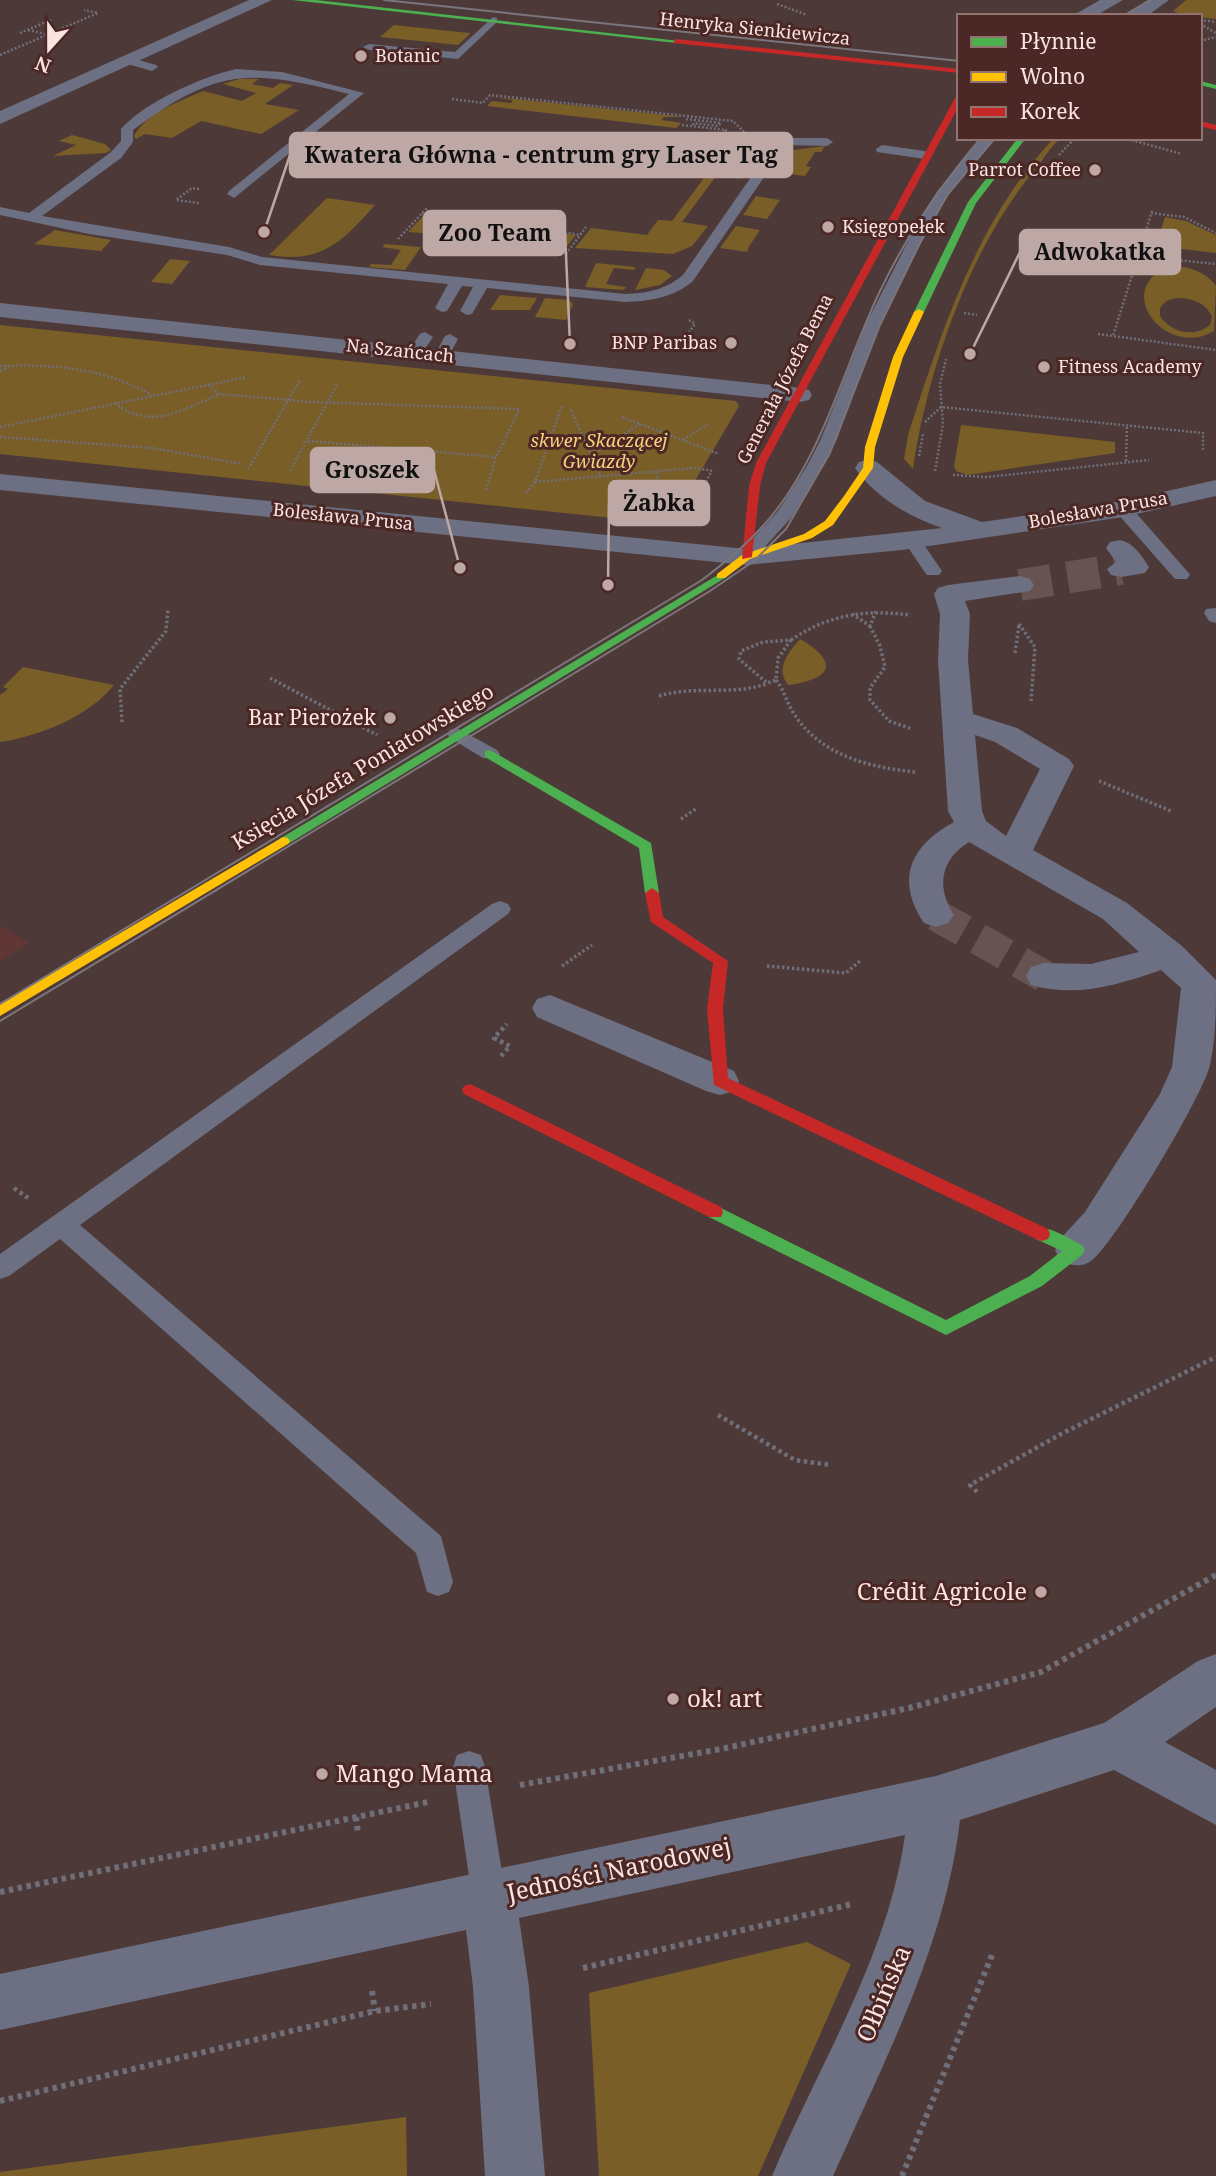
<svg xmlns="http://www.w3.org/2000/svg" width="1216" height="2176" viewBox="0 0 1216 2176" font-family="'Noto Serif',serif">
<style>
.built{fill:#603735}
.green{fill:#795e27;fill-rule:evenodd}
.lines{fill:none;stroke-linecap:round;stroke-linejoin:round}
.street-tunnel{stroke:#675351;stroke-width:32;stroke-dasharray:32 16;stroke-linecap:butt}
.path-far3{stroke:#706e79;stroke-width:2.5;stroke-dasharray:2 2;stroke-linecap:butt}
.path-far2{stroke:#706e79;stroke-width:3.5;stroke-dasharray:2.5 2.5;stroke-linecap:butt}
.path-far1{stroke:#706e79;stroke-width:4.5;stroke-dasharray:3.5 3.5;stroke-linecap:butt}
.path{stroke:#706e79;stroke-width:6;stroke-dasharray:4.5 4.5;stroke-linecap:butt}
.lane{fill:#6c7082;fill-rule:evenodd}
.street{fill:#6c7082;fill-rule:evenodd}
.fast{fill:#4caf50;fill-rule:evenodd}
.slow{fill:#ffc107;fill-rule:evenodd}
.jam{fill:#c62828;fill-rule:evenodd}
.tram{stroke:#7b757c;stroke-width:2}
.poi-dot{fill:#bea8a5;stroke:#4b2825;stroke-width:2.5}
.labels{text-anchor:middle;stroke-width:6;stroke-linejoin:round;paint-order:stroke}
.far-street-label{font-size:18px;fill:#fbe3e0;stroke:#4b2825}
.far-poi-label{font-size:18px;fill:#fbe3e0;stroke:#4b2825;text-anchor:start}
.far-park-label{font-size:18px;font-style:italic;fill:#fbd17b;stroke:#4b2825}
.poi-label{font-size:21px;fill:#fbe3e0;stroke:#4b2825;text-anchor:end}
.street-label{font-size:21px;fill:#fbe3e0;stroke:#4b2825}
.near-poi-label{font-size:24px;fill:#fbe3e0;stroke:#4b2825;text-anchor:start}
.near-street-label{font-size:24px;fill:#fbe3e0;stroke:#4b2825}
.leader{fill:none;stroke:#bea8a5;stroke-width:2.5}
.callout-dot{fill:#bea8a5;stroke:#4b2825;stroke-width:2.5}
.callout{fill:#bea8a5;stroke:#bea8a5;stroke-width:2.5}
.callout-label{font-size:23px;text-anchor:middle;font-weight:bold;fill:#111}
</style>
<rect width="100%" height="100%" fill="#4d3a38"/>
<path class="built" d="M0,925l29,18 -29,18z"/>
<path class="green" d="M1186,0h30v19l-46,-5 8,-1 -5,-2z
M394,25l75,8 1,1 -12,11 -78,-8z
M239,79h20l-7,5 21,4 7,-5 13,2 -28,19 34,6 -38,24 -60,-13 -29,17 -27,-4 -9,5 -2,-3c13,-24 45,-34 69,-45l39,10 14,-8 -33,-9z
M495,97l190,20h-21l-3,3 20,3 -5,5 -189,-22 5,-5 19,2 2,-3z
M72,135l33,9 6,6 -5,3 -53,3 23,-11 -17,-4z
M1054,138h7c-10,8 -16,19 -24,29 -67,79 -110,204 -124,302l-9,-10 4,-24c34,-105 69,-215 146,-297z
M825,146l-4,6h-6l-9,14 5,1 -6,9 -32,-4 14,-21z
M713,166l25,8 3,5 -25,-3 -34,46 26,4 -16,20 -19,8 -98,-6 16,-20 56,7 11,-15 14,1z
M756,196l24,4 -13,19 -24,-4z
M327,198l48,7c-32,36 -53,59 -106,50z
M424,215l23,3 -11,15 36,4 -64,-5z
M1165,217l21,4 30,14v18l-60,-7z
M492,224l84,11 -9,11 -87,-8z
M736,226l24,4 -12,18v4l-28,-4z
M55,230l56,10 -10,11 -67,-7z
M385,244l36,3 -16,23 -36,-3 2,-3 20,1 10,-15 -19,-3z
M170,259l20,2 -18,23 -21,-2z
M596,263l39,4 -1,3 -20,-2 -8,16 20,3 -2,3 -39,-3z
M1166,267c19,-2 38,3 50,19l-2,45c-45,28 -102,-37 -48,-64zM1176,298c15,0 30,4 36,19l-2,8c-15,13 -39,8 -50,-9v-8l6,-7z
M646,268l18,2 8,6 -12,9 -25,5z
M500,295l37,3 -7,12h-40z
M545,298l24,2 4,4 -7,16 -31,-3z
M0,325l736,76 3,5 -67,114 -12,3 -660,-69z
M961,425l154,17v11l-147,22 -12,-4 -2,-5z
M800,639c41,24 31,40 -12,46 -13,-17 0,-32 12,-46z
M23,667l91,18c-26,32 -74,51 -114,57v-47l8,-6 -5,-2z
M807,1942l44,22 -93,212h-159l-10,-183z
M406,2117l1,59h-407v-4z"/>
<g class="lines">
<path class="street-tunnel" d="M1020,585l101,-16
M936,915l108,61"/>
<path class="path-far3" d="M777,4l30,11
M1200,20l16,2
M1200,24l16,9
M28,30l18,4
M20,33l31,-13
M1200,41l16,-4
M0,55l98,-42 -14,-3
M452,99l31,4 7,-8 243,26 12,12
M686,119l35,4 -3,3 -24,-3 -2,3
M682,125l44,5 -4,6
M1124,138l58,16
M1059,155l16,-17
M199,189l-7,-1 -16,12 23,3
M1152,211l-39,125 103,14
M422,213l159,22
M1151,213l33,4 32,16
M452,217l-12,14 37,5
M398,239l30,-32
M470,246l25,-31
M566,254l20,-27
M1137,256l79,8
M964,313l13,2
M689,320l6,4 -6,8
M1098,334l15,2
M0,366c55,-2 103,2 152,29
M0,371l10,-4
M209,385l10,9 93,8 207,7
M115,403c34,28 69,7 104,-9
M571,410l30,67
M622,417l97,37
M925,422l16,-15 262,26v18
M0,427l247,-50
M0,437l152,11 90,16
M683,440l25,-16
M308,441l188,16
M591,455l49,-31
M919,456l4,-22
M1126,461l1,-35
M248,469l52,-89
M290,471l48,-88
M935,471l8,-47 -3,-40 6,-25
M656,472l8,34
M953,475l34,2 162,-17
M535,482l159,-14 20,3
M486,490l10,-33 23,-47
M526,493l9,-11 27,-76
M651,505l33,3
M690,514l21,-42"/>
<path class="path-far2" d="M852,614l18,12 6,-15
M1019,624l16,23 -4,54
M870,626l10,20 5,21 -15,21v12l19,21 23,8
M791,640c37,-25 74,-31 118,-25
M791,640l-13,18 -2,22 -9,3 -28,-24 2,-8 22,-9z
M1015,653l4,-28
M270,678l107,57
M776,680c8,10 11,23 18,34 28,42 74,53 121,58
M659,696c36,-11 72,0 107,-12
M122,722l-2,-33 46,-58 2,-22
M1099,781l72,30
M681,819l16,-11
M562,966l30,-21
M767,966l79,7 15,-13"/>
<path class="path-far1" d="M501,1056l9,-10 -16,-8 13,-14
M14,1188l14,10
M718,1415l77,45 36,5
M977,1492l-7,-7 91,-51 155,-77"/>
<path class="path" d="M520,1785l201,-36 188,-41 132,-36 175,-97
M356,1817l2,17
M0,1892l428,-90
M583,1968l269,-64
M372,1991l3,20
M0,2101l375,-90 56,-7
M902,2176l90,-221"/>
<path class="lane" d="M493,17l4,1v4l-39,37 -89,-9 -6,-3 6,-3 86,8z
M128,57l28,8 2,2 -6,4 -28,-8 -2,-2z
M236,69l46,3 82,21 -130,105 -7,-4 2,-3 120,-97c-99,-25 -131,-27 -216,36v12l-12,16 -79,58 187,31 33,10 363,37c23,-1 40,-4 58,-19l95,-137h49l6,4 -6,4 -41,-1 -93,136c-20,17 -43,20 -68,21l-138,-14 -15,26 -5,1 -7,-4 13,-24 -11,-1 -15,25 -5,1 -7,-4 13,-24 -188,-19 -33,-10 -138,-21 -89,-19v-8l29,6 82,-61 10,-11v-12c24,-27 80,-52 115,-60z
M982,138h13l-47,57 -14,23 -53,104 -44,117 -14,27 -32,52 -39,43h-12l-3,-4 3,-4 38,-42 29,-45 14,-27 46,-117 53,-104 18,-28z
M882,145l43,6 6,4 -6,4 -48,-7 -1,-3z
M425,332l8,5 -13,19h-10l-3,-3 13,-19z
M450,334l8,5 -11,20h-10l-3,-3 11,-20z
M1123,504l6,1 58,66 3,4 -3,4h-12l-58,-66 -3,-4 3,-4z
M912,535l6,1 24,35 -3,4h-12l-3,-4 -21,-31z
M1216,608v15l-7,-2 -5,-8 2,-4z
M457,728l40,22 3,4 -3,4h-14l-33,-20 -3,-4 3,-4z
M500,901l8,3 3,5 -3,5 -428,311 361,311 12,46 -4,10 -11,4 -11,-4 -11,-39 -356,-314 -51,37 -9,3v-25l492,-350z
M469,1751l12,4 4,12 21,130 -5,12 -12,5 -12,-5 -5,-12 -19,-130 4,-12z"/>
<path class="street" d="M249,0h23l-272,124v-13z
M1100,0h23l-28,16h-23z
M1148,0h21l-22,16h-22z
M0,303l800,85 9,2 3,5 -3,5 -9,2 -800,-85z
M868,460l9,2 48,39 57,21 141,-21 93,-21v16l-93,21 -221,33 -156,15 -746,-75v-16l746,75 196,-21c-33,-11 -67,-31 -87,-60l4,-6z
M1120,540c14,3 21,15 29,27l-4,6 -24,4 -10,-2 -4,-6 9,-7 -10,-14 4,-6z
M1020,576l10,3 4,6 -4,6 -65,10 5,13 -2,46 5,54 44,14 52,31 5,7 -41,84 94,53 55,43 34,34c0,28 0,58 -6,85 -6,29 -96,180 -119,196 -10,7 -19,4 -30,1l-6,-12 6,-12 24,-26 75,-118 12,-27 9,-79 -20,-18c-43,15 -85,28 -130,15l-5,-9 5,-9 13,-4 47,1 48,-12 -36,-33 -134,-77c-29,18 -33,45 -15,73l-6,8 -12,4 -12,-4c-29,-43 -14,-77 30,-101l-6,-11 -10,-151 2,-46 -6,-20 4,-6 10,-3zM975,735l20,7 45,27 -34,67 -20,-15 -4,-10z
M550,995l184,76 5,10 -5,10 -14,4 -14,-4 -169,-74 -5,-9 5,-9z
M1216,1654v53l-51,35 51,28v55l-102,-55 -154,50c-15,127 -76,241 -127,356h-61c47,-112 116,-219 133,-341l-386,83 10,69 16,189h-60l-12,-189 -7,-57 -466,100v-56l936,-198 168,-53 94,-62z"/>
<path class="fast" d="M292,0h24l364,41 -4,2z
M1200,81l16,4v4l-16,-4z
M1018,138h8l-50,65 -52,109 -8,2 -2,-2 54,-110z
M721,573l6,3 -2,2 -437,266 -5,1 -7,-4z
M490,750l161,93 8,50 -2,3h-10l-2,-3 -6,-45 -154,-91v-6z
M715,1205l231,115 84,-44 32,-25 -26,-12 -2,-5 2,-5c14,-4 33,10 46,16l3,5 -3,5 -40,31 -96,49 -237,-118 -2,-5 2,-5z"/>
<path class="slow" d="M919,309l5,3 -21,45 -28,90 -2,21 -40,57 -21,13 -62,21 -25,19h-8v-4l25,-19 62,-21 21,-13 19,-25 19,-28 2,-21 28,-90 21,-45z
M283,837l5,1 2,3 -2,3 -288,172v-12z"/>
<path class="jam" d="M676,39l283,30v4l-286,-30z
M959,96v10l-193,357 -6,23 -8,71 -10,2 7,-73 7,-23 199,-365z
M1200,121l16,4v5l-16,-4z
M652,888l7,5 4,24 65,44 -5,48 5,69 320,151 2,5 -2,5 -6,2 -6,-2 -322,-154 -7,-76 6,-46 -62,-41 -6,-29z
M470,1084l251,123 2,5 -2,5h-12l-245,-123 -2,-4 2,-4z"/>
<path class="tram" d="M384,0l575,61
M1123,16l27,-16
M0,1004l702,-424c21,-16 42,-33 60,-53 60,-65 81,-160 119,-238 27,-56 60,-104 100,-151
M0,1021l710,-430 44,-30 32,-32 44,-76 50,-128 40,-82 28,-49 47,-56"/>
</g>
<g class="poi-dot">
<circle cx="361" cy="56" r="7"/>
<circle cx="1095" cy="170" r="7"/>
<circle cx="828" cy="227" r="7"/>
<circle cx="731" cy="343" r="7"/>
<circle cx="1044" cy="367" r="7"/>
<circle cx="390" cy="718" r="7"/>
<circle cx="1041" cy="1592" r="7"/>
<circle cx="673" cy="1699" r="7"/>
<circle cx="322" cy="1774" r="7"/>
</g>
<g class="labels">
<g class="far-street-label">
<text transform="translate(755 29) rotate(6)" y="6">Henryka Sienkiewicza</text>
<text transform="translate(400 351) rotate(6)" y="6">Na Szańcach</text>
<text transform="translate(785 379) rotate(-63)" y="6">Generała Józefa Bema</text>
<text transform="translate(1098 510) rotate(-10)" y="6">Bolesława Prusa</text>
<text transform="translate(343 517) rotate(6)" y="6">Bolesława Prusa</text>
</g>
<g class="far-poi-label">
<text x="375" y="62">Botanic</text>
<text x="1081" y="176" text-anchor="end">Parrot Coffee</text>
<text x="842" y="233">Księgopełek</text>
<text x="717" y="349" text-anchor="end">BNP Paribas</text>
<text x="1058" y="373">Fitness Academy</text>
</g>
<g class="far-park-label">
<text x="599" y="447">skwer Skaczącej<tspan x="599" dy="21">Gwiazdy</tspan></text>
</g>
<g class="poi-label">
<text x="376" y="725">Bar Pierożek</text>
</g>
<g class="street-label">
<text transform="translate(363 767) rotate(-31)" y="7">Księcia Józefa Poniatowskiego</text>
</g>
<g class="near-poi-label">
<text x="1027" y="1600" text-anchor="end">Crédit Agricole</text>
<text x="687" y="1707">ok! art</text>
<text x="336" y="1782">Mango Mama</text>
</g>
<g class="near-street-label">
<text transform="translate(619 1870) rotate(-12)" y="8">Jedności Narodowej</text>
<text transform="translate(884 1994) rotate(-67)" y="8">Ołbińska</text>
</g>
</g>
<path class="leader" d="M264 232L290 155M570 344L565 233M970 354L1020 252M460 568L434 470M608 585L609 503"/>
<g class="callout-dot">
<circle cx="264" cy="232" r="7"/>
<circle cx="570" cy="344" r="7"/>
<circle cx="970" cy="354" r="7"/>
<circle cx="460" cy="568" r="7"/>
<circle cx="608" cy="585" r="7"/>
</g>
<g class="callout">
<rect x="290" y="133" width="502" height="44" rx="7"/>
<rect x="424" y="211" width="141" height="44" rx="7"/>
<rect x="1020" y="230" width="160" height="44" rx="7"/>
<rect x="311" y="448" width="123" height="44" rx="7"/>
<rect x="609" y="481" width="100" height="44" rx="7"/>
</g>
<g class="callout-label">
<text x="541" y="163">Kwatera Główna - centrum gry Laser Tag</text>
<text x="495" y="241">Zoo Team</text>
<text x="1100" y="260">Adwokatka</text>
<text x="372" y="478">Groszek</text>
<text x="659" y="511">Żabka</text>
</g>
<rect x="957" y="14" width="245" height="126" fill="#4b2825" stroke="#917370" stroke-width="2"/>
<rect x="971" y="37" width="35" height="10" fill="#4caf50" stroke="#917370" stroke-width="2"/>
<text x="1020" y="49" font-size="21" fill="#fbe3e0">Płynnie</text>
<rect x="971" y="72" width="35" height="10" fill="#ffc107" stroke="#917370" stroke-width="2"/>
<text x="1020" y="84" font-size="21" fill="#fbe3e0">Wolno</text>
<rect x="971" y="107" width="35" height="10" fill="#c62828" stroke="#917370" stroke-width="2"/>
<text x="1020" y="119" font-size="21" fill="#fbe3e0">Korek</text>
<g transform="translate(49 49) rotate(201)" stroke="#4b2825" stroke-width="5" paint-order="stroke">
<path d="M0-5L12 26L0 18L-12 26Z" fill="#fbe3e0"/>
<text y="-10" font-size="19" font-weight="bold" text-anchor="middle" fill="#fbe3e0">N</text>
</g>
</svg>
